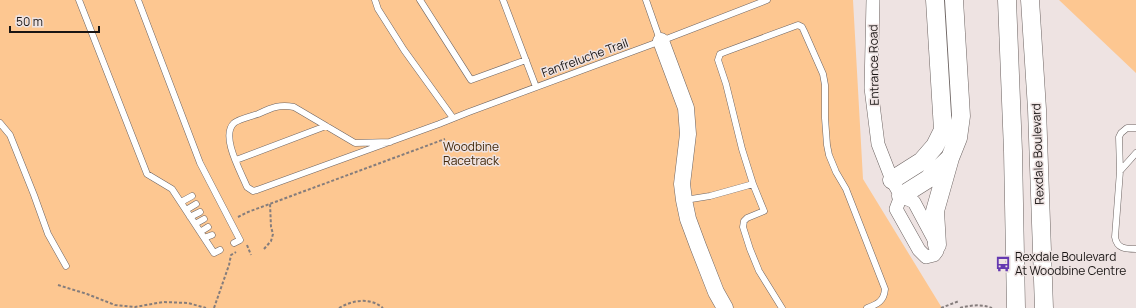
<svg xmlns="http://www.w3.org/2000/svg" width="1136" height="308" viewBox="0 0 1136 308" font-family="Manrope,sans-serif">
<style>
.green{fill:#fdc791}
.lines{fill:none;stroke-linecap:round;stroke-linejoin:round}
.service-casing{stroke:#6d6462;stroke-width:7}
.minor-casing{stroke:#6d6462;stroke-width:14}
.tertiary-casing{stroke:#6d6462;stroke-width:17}
.secondary-casing{stroke:#6d6462;stroke-width:19}
.path{stroke:#857d7c;stroke-width:2;stroke-dasharray:3 2;stroke-linecap:butt}
.service{stroke:#fff;stroke-width:6}
.minor{stroke:#fff;stroke-width:13}
.tertiary{stroke:#fff;stroke-width:16}
.secondary{stroke:#fff;stroke-width:18}
.labels{text-anchor:middle;stroke-width:3;stroke-linejoin:round;paint-order:stroke}
.street-label{font-size:12px;fill:#191514;stroke:#eee3e2}
.park-label{font-size:12px;fill:#43290b;stroke:#eee3e2}
.poi-label{font-size:12px;fill:#191514;stroke:#eee3e2;text-anchor:start}
</style>
<rect width="100%" height="100%" fill="#eee3e2"/>
<path class="green" d="M0,0h853l10,179 79,129h-942z
M1059,0h77v73z"/>
<g class="lines">
<defs>
<path id="service" d="M79,0l68,174 25,15 42,64 6,-3
M138,0l62,163 40,77 -6,3
M375,0l3,9 26,41 49,68
M420,0l51,80 55,-20
M503,0l33,87
M646,0l14,40
M0,123l10,12 24,60 14,39 18,32
M1136,128h-9l-6,5 -2,4 1,34 -5,66c2,12 11,12 21,12
M390,142l-35,1 -61,-36c-15,-3 -23,1 -36,7 -6,2 -19,5 -24,9 -14,13 7,49 13,64l6,4 4,-1 182,-66 30,-12 192,-71 106,-41
M236,160l90,-34
M1120,171l16,-18
M685,200l25,-4 43,-12
M181,202l11,-6
M186,210l10,-6
M190,217l10,-5
M195,224l9,-5
M200,232l8,-5
M204,238l8,-3
M782,308l-23,-37 -9,-22 -7,-22 1,-6 3,-3 17,-7 -11,-27 -11,-35 -16,-65 -8,-24 2,-6 5,-2 73,-27 4,2 2,4 19,43 2,11v33l2,27 2,10 7,17 10,17 39,100c-1,12 -7,15 -18,19"/>
<path id="minor" d="M873,0l-2,88 7,56 14,36 9,16 13,6 23,43v6l-3,4 -8,2 -7,-7 -23,-41 5,-13"/>
<path id="tertiary" d="M661,41l25,67 2,26 -6,50 2,16 4,19 10,27 18,46 9,16"/>
<path id="secondary" d="M1007,0l6,151 3,157
M1030,0l7,109 7,199
M892,180l30,-19 13,-15 8,-16 -8,-130
M901,196l27,-17 22,-21
M937,245l-2,-34 15,-53 8,-20 3,-22 -7,-116"/>
</defs>
<use href="#service" class="service-casing"/>
<use href="#minor" class="minor-casing"/>
<use href="#tertiary" class="tertiary-casing"/>
<use href="#secondary" class="secondary-casing"/>
<path class="path" d="M238,217l10,-5 197,-73
M247,245l4,10
M264,249l7,-8 2,-7 -2,-7 -1,-24
M58,285l29,9 28,11 20,2 28,-5 25,1 18,5
M214,308l15,-43 2,-10 5,-3
M339,308c14,-8 31,-11 44,0
M941,308l18,-7
M960,308c11,-3 21,-4 32,0"/>
<use href="#service" class="service"/>
<use href="#minor" class="minor"/>
<use href="#tertiary" class="tertiary"/>
<use href="#secondary" class="secondary"/>
</g>
<defs>
<symbol id="bus-bare" viewBox="-9 -9 18 18"><path d="M-5-6H5V4H4V6H2V4H-2V6H-4V4H-5ZM-3.5-4V0h7V-4ZM-3.5 1.2v1.5H-2V1.2ZM2 1.2v1.5H3.5V1.2Z" fill="#6539b1" stroke="#eee3e2" stroke-width="2.5" paint-order="stroke"/></symbol>
</defs>
<g fill-rule="evenodd">
<use href="#bus-bare" x="992" y="253" width="22" height="22"/>
</g>
<g class="labels">
<g class="street-label">
<text transform="translate(585 58) rotate(-20)" y="4">Fanfreluche Trail</text>
<text transform="translate(874 65) rotate(-91)" y="4">Entrance Road</text>
<text transform="translate(1038 154) rotate(-92)" y="4">Rexdale Boulevard</text>
</g>
<g class="park-label">
<text x="471" y="151">Woodbine<tspan x="471" dy="14">Racetrack</tspan></text>
</g>
<g class="poi-label">
<text x="1015" y="261">Rexdale Boulevard<tspan x="1015" dy="14">At Woodbine Centre</tspan></text>
</g>
</g>
<path d="M10 26v6h89v-6" fill="none" stroke="#191514" stroke-width="2"/>
<text x="16" y="26" font-size="12" fill="#191514" stroke="#eee3e2" stroke-width="3" paint-order="stroke">50 m</text>
</svg>
